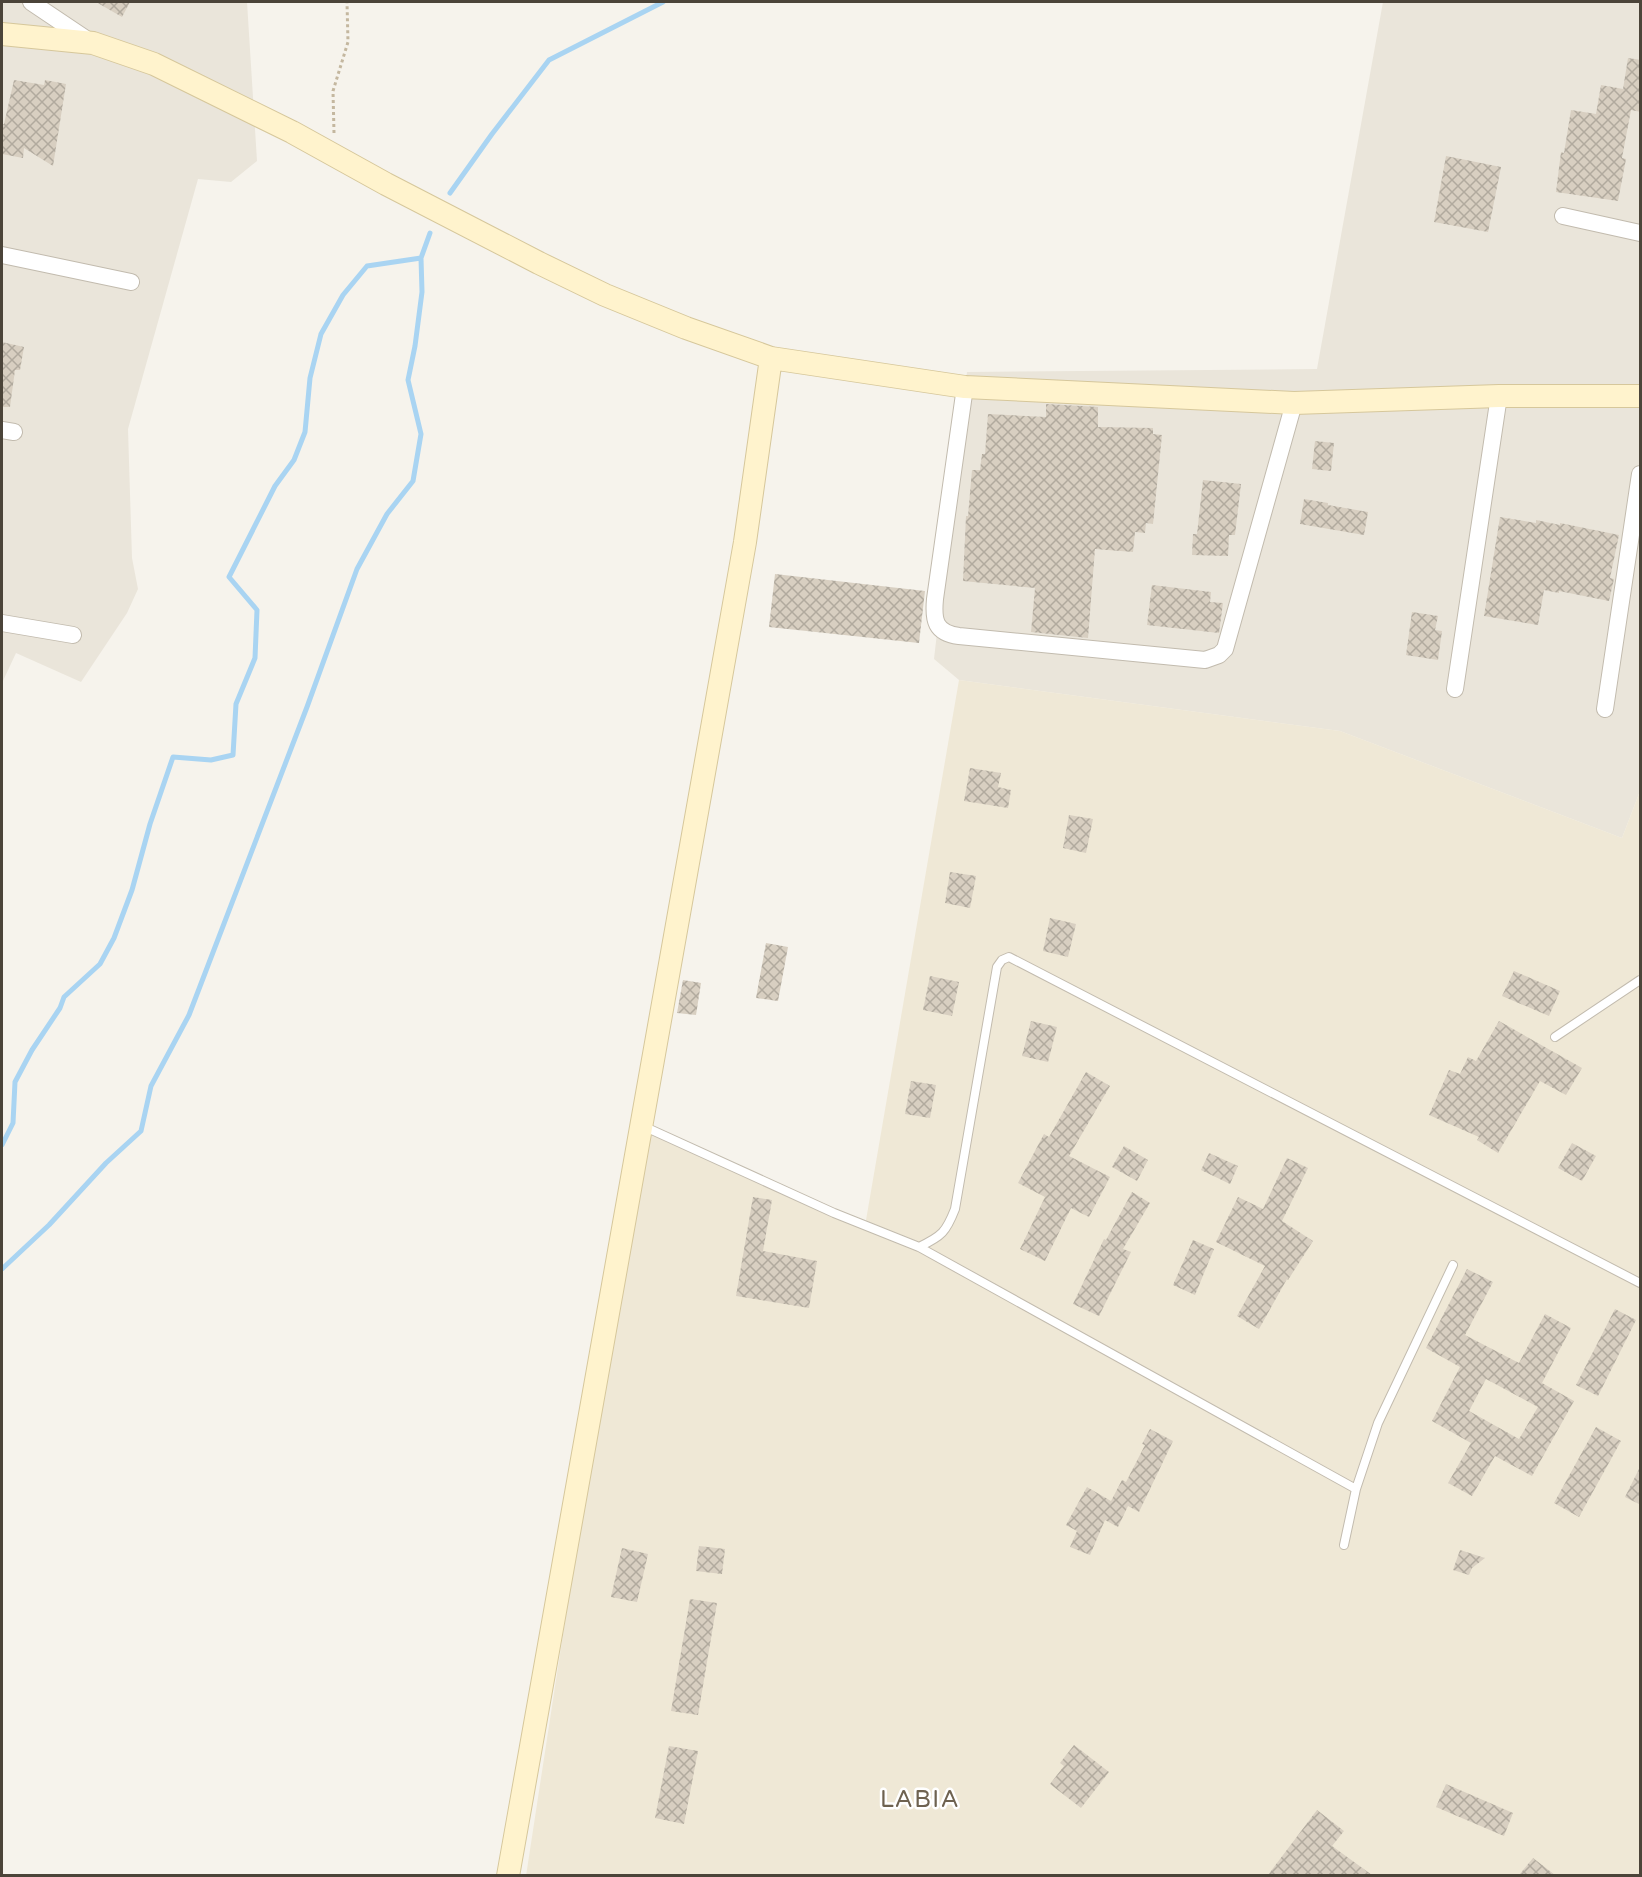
<svg xmlns="http://www.w3.org/2000/svg" width="1642" height="1877" viewBox="0 0 1642 1877" font-family="'Varela Round',sans-serif">
<style>
.residential{fill:#eae5da}
.education{fill:#efe8d6}
.lines{fill:none;stroke-linecap:round;stroke-linejoin:round}
.stream{stroke:#a9d4f2;stroke-width:5}
.building{fill:url(#building-cross-hatch);fill-rule:evenodd}
.lane-casing{stroke:#c2bbae;stroke-width:10}
.street-casing{stroke:#c2bbae;stroke-width:18}
.secondary-casing{stroke:#d6c79b;stroke-width:24}
.path{stroke:#c4b79f;stroke-width:3;stroke-dasharray:3 3;stroke-linecap:butt}
.lane{stroke:#fff;stroke-width:8}
.street{stroke:#fff;stroke-width:16}
.secondary{stroke:#fff3cd;stroke-width:22}
.labels{text-anchor:middle;stroke-width:5;stroke-linejoin:round;paint-order:stroke}
.quarter-label{font-size:24px;letter-spacing:1.5px;fill:#6e6250;stroke:#fff}
</style>
<defs>
<pattern id="building-cross-hatch" width="8" height="8" patternUnits="userSpaceOnUse" patternTransform="scale(1.5)"><rect width="8" height="8" fill="#d8cfc1"/><path d="M0 0l8 8M0 8l8-8" fill="none" stroke="#b1aa9e"/></pattern>
</defs>
<rect width="100%" height="100%" fill="#f6f3ec"/>
<path class="residential" d="M2,2h245l10,159 -26,21 -33,-3 -70,250 4,129 6,31 -11,24 -46,69 -65,-29 -14,30z
M1383,2h257v789l-18,47 -282,-107 -381,-51 -25,-21 33,-287 350,-3z"/>
<path class="education" d="M959,680l381,51 282,107 18,-47v1084l-1114,1 115,-751 224,101z"/>
<g class="lines">
<path class="stream" d="M450,193l42,-59 57,-74 114,-58
M2,1145l11,-22 2,-41 17,-32 28,-42 4,-11 36,-33 14,-26 18,-48 18,-66 23,-67 38,3 22,-5 3,-51 19,-46 2,-48 -28,-33 46,-91 19,-26 11,-28 5,-54 11,-44 22,-39 24,-29 54,-8
M2,1269l47,-44 57,-62 35,-32 10,-45 38,-71 118,-308 50,-138 30,-55 26,-33 8,-47 -13,-54 7,-34 7,-54 -1,-34 9,-25"/>
</g>
<path class="building" d="M96,2h34l-8,15z
M1628,58l13,2v52l-10,-2 -9,48 4,1 -8,42 -62,-9 5,-40 3,1 7,-43 25,4 5,-29 22,4z
M14,80l30,5 1,-5 21,4 -13,82 -29,-18 -1,10 -21,-4v-30h2z
M1446,156l55,11 -13,65 -54,-10z
M2,342l22,5 -4,23h-5l-5,37h-8z
M1046,404l52,3v20l55,1v6l9,1 -9,89 -7,-1 -1,10 -10,-1 -2,20 -38,-3 -7,89 -57,-6 4,-44 -72,-7 3,-65h2l4,-46h8l2,-16h3l3,-40 58,3z
M1315,441l19,2 -3,28 -19,-2z
M1203,480l38,4 -6,51h-6l-1,21 -36,-1 1,-21h4z
M1304,499l24,4v2l40,7 -4,23 -64,-11z
M1500,517l36,6v-3l24,5v-2l59,12 -9,43 4,1 -5,22 -50,-10v2l-15,-3 -6,35 -54,-9z
M775,574l150,17 -6,52 -150,-16z
M1152,585l59,7 -1,10 13,1 -4,30 -72,-8z
M1412,612l26,4 -3,14 7,1 -4,29 -32,-5z
M970,768l31,5 -3,14 13,3 -3,18 -44,-7z
M1069,815l24,4 -7,34 -23,-5z
M950,872l26,4 -6,32 -25,-5z
M1050,918l26,6 -8,33 -25,-6z
M766,943l22,4 -10,54 -22,-3z
M1514,971l46,20 -11,25 -47,-20z
M930,976l29,6 -7,34 -29,-6z
M683,980l18,3 -5,32 -19,-2z
M1031,1021l26,6 -9,35 -26,-6z
M1499,1021l83,47 -16,27 -26,-14 -42,72 -21,-13 2,-3 -50,-22 20,-45 11,4 8,-17 8,4z
M1086,1072l24,14 -41,70 41,21 -21,40 -18,-9 -26,53 -25,-12 25,-52 -27,-14 26,-49 5,3z
M911,1081l25,4 -6,33 -25,-4z
M1572,1143l24,13 -14,25 -24,-13z
M1124,1146l24,14 -11,21 -25,-14z
M1209,1153l29,13 -8,18 -29,-14z
M1287,1158l21,10 -26,53 31,20 -25,39 -1,-1 -28,50 -22,-13 28,-50 -49,-24 22,-45 25,12z
M1132,1192l18,11 -27,46 8,3 -32,64 -26,-12 31,-65 2,1z
M753,1197l19,3 -9,51 54,10 -8,47 -73,-12z
M1193,1240l21,9 -19,46 -22,-10z
M1467,1269l26,13 -28,53 54,28 26,-49 26,14 -29,55 32,18 -42,75 -37,-20 -23,40 -24,-13 23,-40 -39,-22 28,-54 -34,-19zM1486,1379l52,28 -19,32 -50,-28z
M1615,1309l21,11 -38,76 -22,-11z
M1596,1427l25,14 -42,76 -25,-14z
M1150,1429l23,12 -34,71 -11,-6 -10,21 -13,-7 -15,35 -20,-8 7,-16 -11,-6 21,-38 24,14 11,-21 4,2 19,-37 -3,-1z
M1641,1465v40l-16,-8z
M699,1546l26,3 -3,25 -26,-3z
M622,1548l26,6 -11,48 -26,-5z
M1460,1550l25,8 -13,10 -3,7 -16,-5z
M690,1599l27,4 -19,112 -27,-4z
M1074,1745l35,27 -28,36 -31,-24 14,-18 -4,-3z
M669,1746l29,5 -14,73 -29,-6z
M1446,1784l67,29 -9,23 -68,-29z
M1317,1810l27,21 -12,15 40,29h-104z
M1533,1858l22,17h-36z"/>
<g class="lines">
<defs>
<path id="lane" d="M1555,1037l85,-57
M643,1126l191,87 85,34 437,242
M919,1247c23,-11 27,-15 36,-38l42,-242 5,-7 7,-3 631,326
M1344,1545l12,-56 22,-66 75,-158"/>
<path id="street" d="M31,2l58,39
M1563,216l77,17
M2,255l129,27
M965,387l-30,212c-2,21 0,34 24,37l246,24 14,-5 6,-6 69,-246
M2,430l12,2
M2,623l71,12
M1455,689l44,-293
M1605,709l35,-235"/>
<path id="secondary" d="M2,34l91,9 61,21 138,68 94,52 153,79 66,32 81,33 85,30 194,29 329,16 205,-7h141
M508,1876l237,-1334 26,-184"/>
</defs>
<use href="#lane" class="lane-casing"/>
<use href="#street" class="street-casing"/>
<use href="#secondary" class="secondary-casing"/>
<path class="path" d="M334,133l-1,-42 15,-49 -1,-40"/>
<use href="#lane" class="lane"/>
<use href="#street" class="street"/>
<use href="#secondary" class="secondary"/>
</g>
<g class="labels">
<g class="quarter-label">
<text x="920" y="1807">LABIA</text>
</g>
</g>
<rect width="1642" height="1877" fill="none" stroke="#4b4439" stroke-width="6"/>
</svg>
